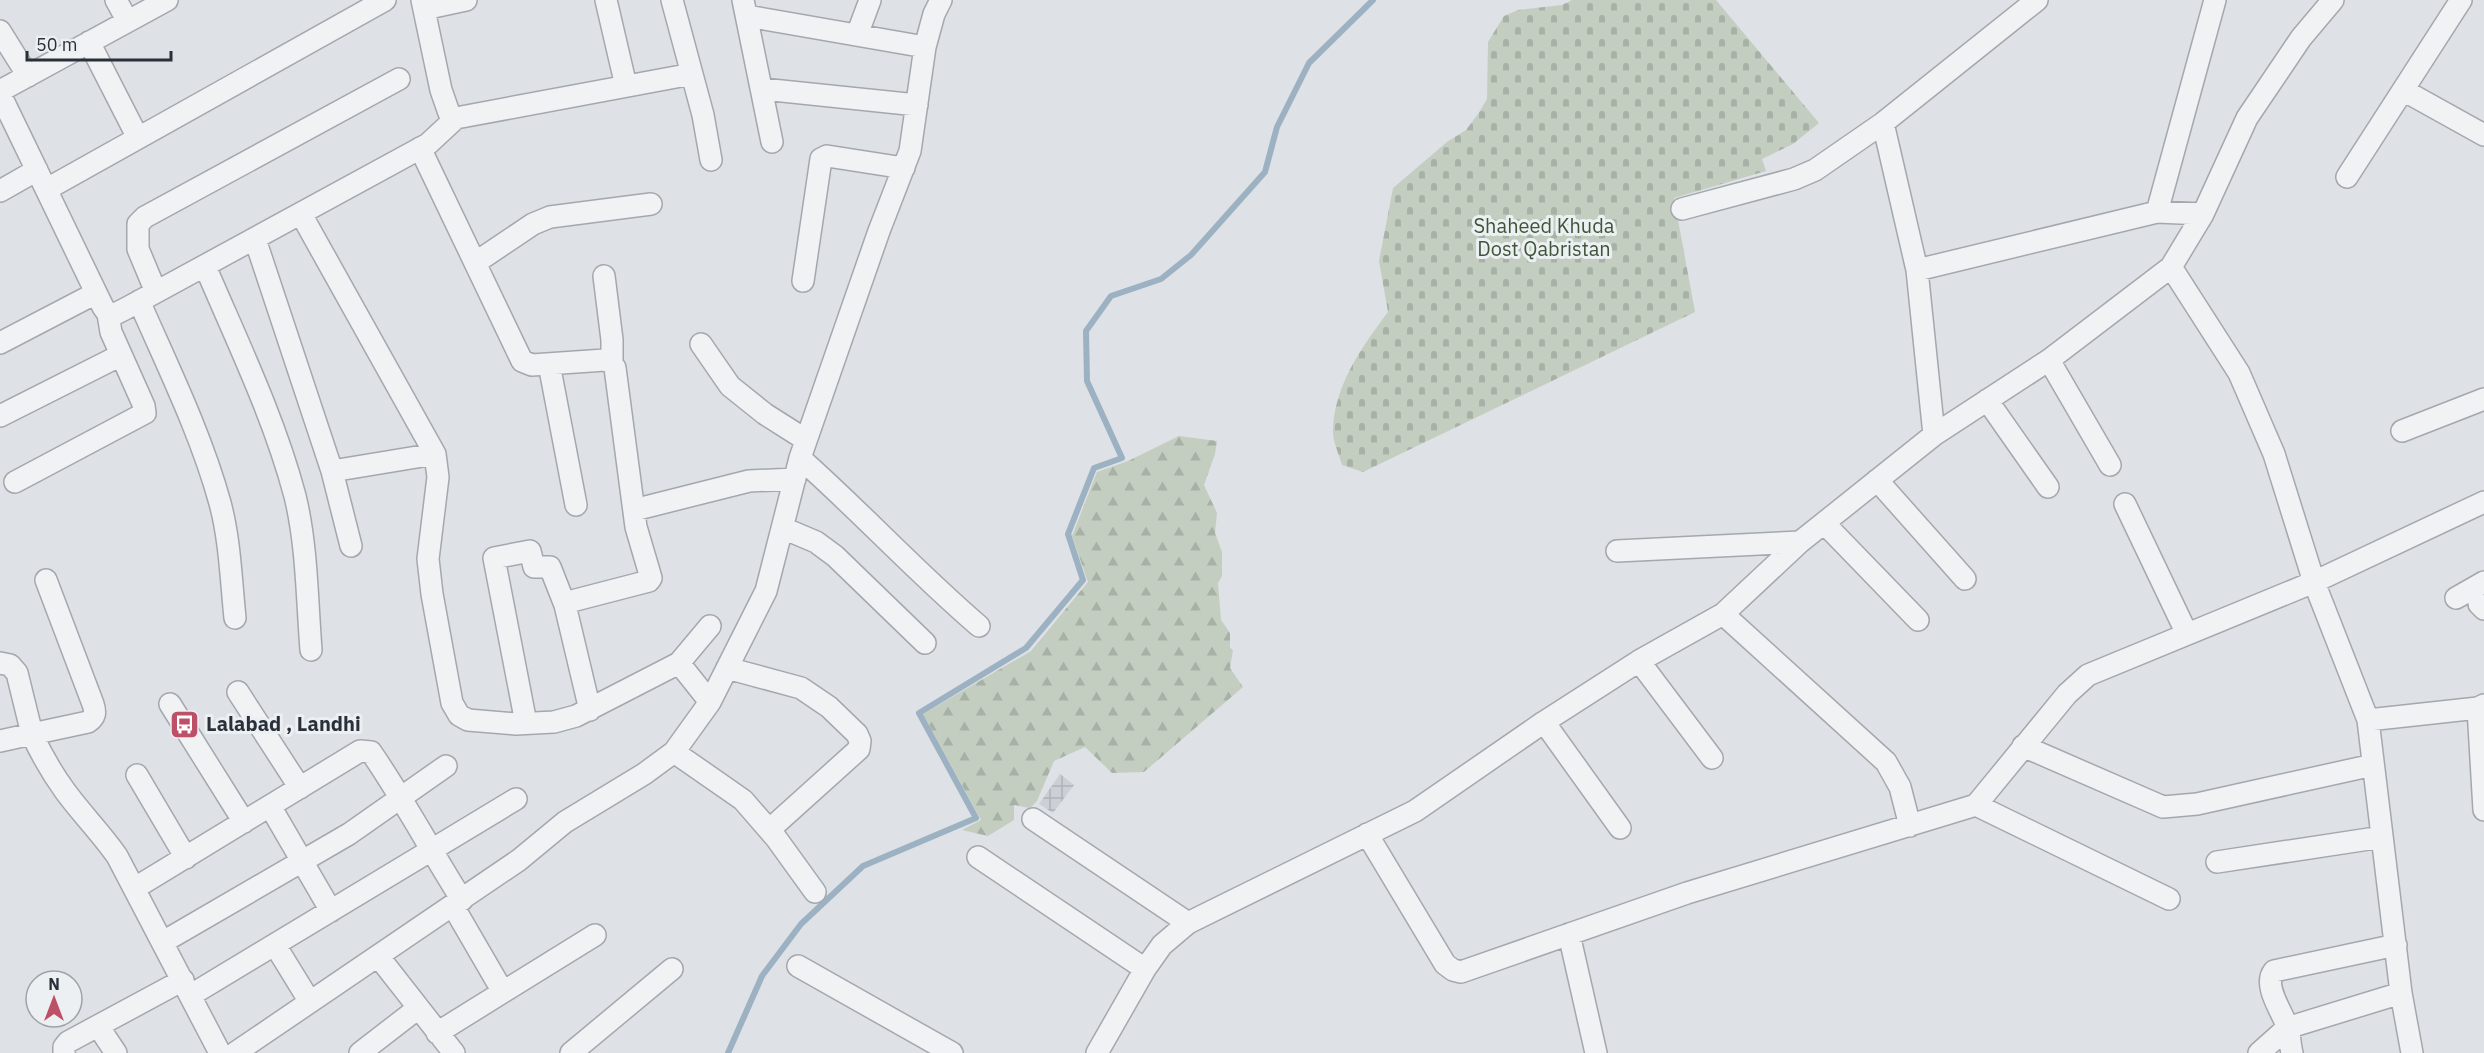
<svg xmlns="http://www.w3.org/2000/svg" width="2484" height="1053" viewBox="0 0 2484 1053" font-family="'IBM Plex Sans',sans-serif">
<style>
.industrial{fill:url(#industrial-grid)}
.forest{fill:url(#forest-firs)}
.cemetery{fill:url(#cemetery-stones)}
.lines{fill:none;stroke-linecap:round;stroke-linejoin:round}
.stream{stroke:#9cb1c2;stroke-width:6}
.minor-casing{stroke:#a4a8ae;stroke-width:24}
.minor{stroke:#f0f2f4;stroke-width:21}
.labels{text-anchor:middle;stroke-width:6;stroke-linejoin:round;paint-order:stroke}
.park-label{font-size:20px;fill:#3f5438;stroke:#edf0f3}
.poi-label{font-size:20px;font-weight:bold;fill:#29303a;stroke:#edf0f3;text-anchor:start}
</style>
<defs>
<pattern id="industrial-grid" width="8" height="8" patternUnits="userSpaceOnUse" patternTransform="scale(1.5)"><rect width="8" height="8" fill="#ccd0d6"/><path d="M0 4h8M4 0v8" fill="none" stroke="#afb3b8"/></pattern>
<pattern id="forest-firs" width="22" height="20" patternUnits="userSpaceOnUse" patternTransform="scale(1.5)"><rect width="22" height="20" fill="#c4cec0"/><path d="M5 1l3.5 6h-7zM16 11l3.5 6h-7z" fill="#a8b1a6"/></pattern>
<pattern id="cemetery-stones" width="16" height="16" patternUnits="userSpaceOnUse" patternTransform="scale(1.5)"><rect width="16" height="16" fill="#c4cec0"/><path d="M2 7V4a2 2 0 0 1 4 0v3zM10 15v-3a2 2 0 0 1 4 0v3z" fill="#a8b1a6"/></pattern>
</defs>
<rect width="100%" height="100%" fill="#dee1e5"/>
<path class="industrial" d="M1060,774l14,11 -21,28 -14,-9z"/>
<path class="forest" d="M1179,436l38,5 -2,13 -11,31 13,28 -2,20 7,19v24l-4,7 3,37 9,13v15l3,2 -3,18 13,19 -99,85 -32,1 -27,-26 -31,14 -17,40 -7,7 -16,-3v15l-26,16 -26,-6 19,-10 -58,-106 108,-63 57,-69 -16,-46 25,-64 31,-11z"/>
<path class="cemetery" d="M1572,0h144l103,123 -26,21 -31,15 4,12 -92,27 21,114 -332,160 -21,-7c-3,-11 -10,-25 -9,-36 2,-45 29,-82 55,-117l-9,-51 14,-73 54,-46 19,-12 12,-16 9,-15 1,-57 16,-26 14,-6 44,-5z"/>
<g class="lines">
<path class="stream" d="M728,1053l34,-77 39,-52 62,-58 113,-48 -57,-105 107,-65 57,-68 -15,-46 26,-66 28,-10 -35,-77 -1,-50 25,-35 50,-17 30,-24 74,-83 12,-45 32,-64 64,-63"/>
<defs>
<path id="minor" d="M116,0l11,20
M422,0l19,90 8,23 7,5 236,-44
M606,0l20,86
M672,0l31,115 8,45
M743,0l29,142
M424,9l42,-9
M747,16l178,31
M0,31l28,45
M857,35l13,-35
M89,42l49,96
M762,89l155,16
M2403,90l81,45
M0,91l167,-91
M0,94l103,213 5,7h7l10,-5 303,-165 28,-26
M1883,123l34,147 17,165
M420,148l102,213 10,4 73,-5 7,3 3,5 21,159 15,51 -2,3 -81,21 -3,3 25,105
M2347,177l114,-177
M47,189l338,-189
M0,191l37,-21
M1682,209l112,-30 21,-9 68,-47 154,-123
M2157,212l58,-212
M301,214l134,240 3,23 -10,82 4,35 20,109 7,12 9,5 48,4 38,-2 22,-6 103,-53 31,-37
M255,239l77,232 19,75
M475,263l58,-39 17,-7 101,-13
M205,266c32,75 69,151 90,230 12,49 12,103 16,154
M2171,267l68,106 35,81 40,128 54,138 33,273 11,60
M1917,270l240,-58 46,2
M604,276l8,64v23
M803,281l18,-122 6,-3 77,12
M156,292l-18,-43v-25l7,-7 254,-138
M139,301c29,66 62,133 81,202 10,37 11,77 15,115
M0,343l96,-50
M701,344l29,42 35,28 41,26
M2049,360l61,105
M549,364l27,141
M1987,400l61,87
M0,416l121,-61
M2402,431l82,-32
M800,458c61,54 117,115 179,168
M332,471l103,-17
M1877,480l88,99
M15,482l130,-69 -1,-7 -33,-74 -3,-18
M2125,504l62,130
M634,510l115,-29 46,-2
M1824,523l94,97
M783,528l33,14 19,14 90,87
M1617,551l183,-9
M2456,598l28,-16
M2479,604l5,5
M1723,614l163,148 14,25 10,39
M1639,661l73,97
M0,663l10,2 7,8 15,61 56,-12c7,-5 8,-9 5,-18l-47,-124
M679,663l31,39
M727,668l74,20 28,19 28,27 3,7 -1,8 -90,81
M238,692l62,96
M170,704l74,118
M2478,708l6,102
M2368,720l110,-12 6,-3
M1544,722l76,106
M526,723l-32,-165 36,-7 4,16h16l15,38
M0,741l32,-7c9,20 20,39 33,57 16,22 36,42 52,65l103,197
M2023,746l140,61 34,-3 176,-39
M674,752l69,48 33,38 39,54
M137,775l49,83
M1976,805l193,94
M270,806l61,105
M1033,819l155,104
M1367,834l78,130 8,6 8,2 226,-79 289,-88 91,-111 21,-19 226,-93 170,-80
M978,857l167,112
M2217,862l165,-25
M135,888l225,-137 11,1c33,48 60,99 91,148
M453,906l50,86
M1569,934l27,119
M163,942l186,-108 97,-68
M275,945l35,57
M378,956l76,97
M798,966l154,87
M191,995l325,-196
M98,1026l18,27
M437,1033l158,-98
M64,1053v-6l4,-5 115,-62
M235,1053l284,-193 46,-38 79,-48 30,-22 36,-50 56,-111 34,-133 79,-227 31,-80 15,-104 9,-33 7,-14
M360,1053l57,-44
M571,1053l101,-84
M1097,1053l48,-84 17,-24 26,-22 227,-112 129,-89 95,-61 84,-47 77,-72 134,-107 115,-75 122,-93 32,-53 44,-96 54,-80 32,-38
M2259,1053l28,-25 114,-35
M2292,1053c-2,-8 -2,-16 -4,-24 -4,-15 -26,-43 -14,-58l122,-26"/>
</defs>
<use href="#minor" class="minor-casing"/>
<use href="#minor" class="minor"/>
</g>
<defs>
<symbol id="bus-square" viewBox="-11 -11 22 22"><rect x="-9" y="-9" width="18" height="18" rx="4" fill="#bd5067" stroke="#edf0f3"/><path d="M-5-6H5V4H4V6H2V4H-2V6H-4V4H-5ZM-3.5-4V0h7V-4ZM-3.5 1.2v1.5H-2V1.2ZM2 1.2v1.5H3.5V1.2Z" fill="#fff"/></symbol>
</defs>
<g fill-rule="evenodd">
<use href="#bus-square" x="168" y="708" width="33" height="33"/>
</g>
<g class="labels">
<g class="park-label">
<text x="1544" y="233">Shaheed Khuda<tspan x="1544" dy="23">Dost Qabristan</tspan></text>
</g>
<g class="poi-label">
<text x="206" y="731">Lalabad , Landhi</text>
</g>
</g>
<g transform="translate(54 999)"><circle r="28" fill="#edf0f3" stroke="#9fa3a9" stroke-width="1.5"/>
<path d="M0-4.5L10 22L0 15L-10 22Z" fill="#bd5067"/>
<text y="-9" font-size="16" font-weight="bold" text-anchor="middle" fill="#29303a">N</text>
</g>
<path d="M27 51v9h144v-9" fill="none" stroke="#29303a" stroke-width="3"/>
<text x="36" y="51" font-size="18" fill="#29303a" stroke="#edf0f3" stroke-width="4.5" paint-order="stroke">50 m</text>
</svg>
